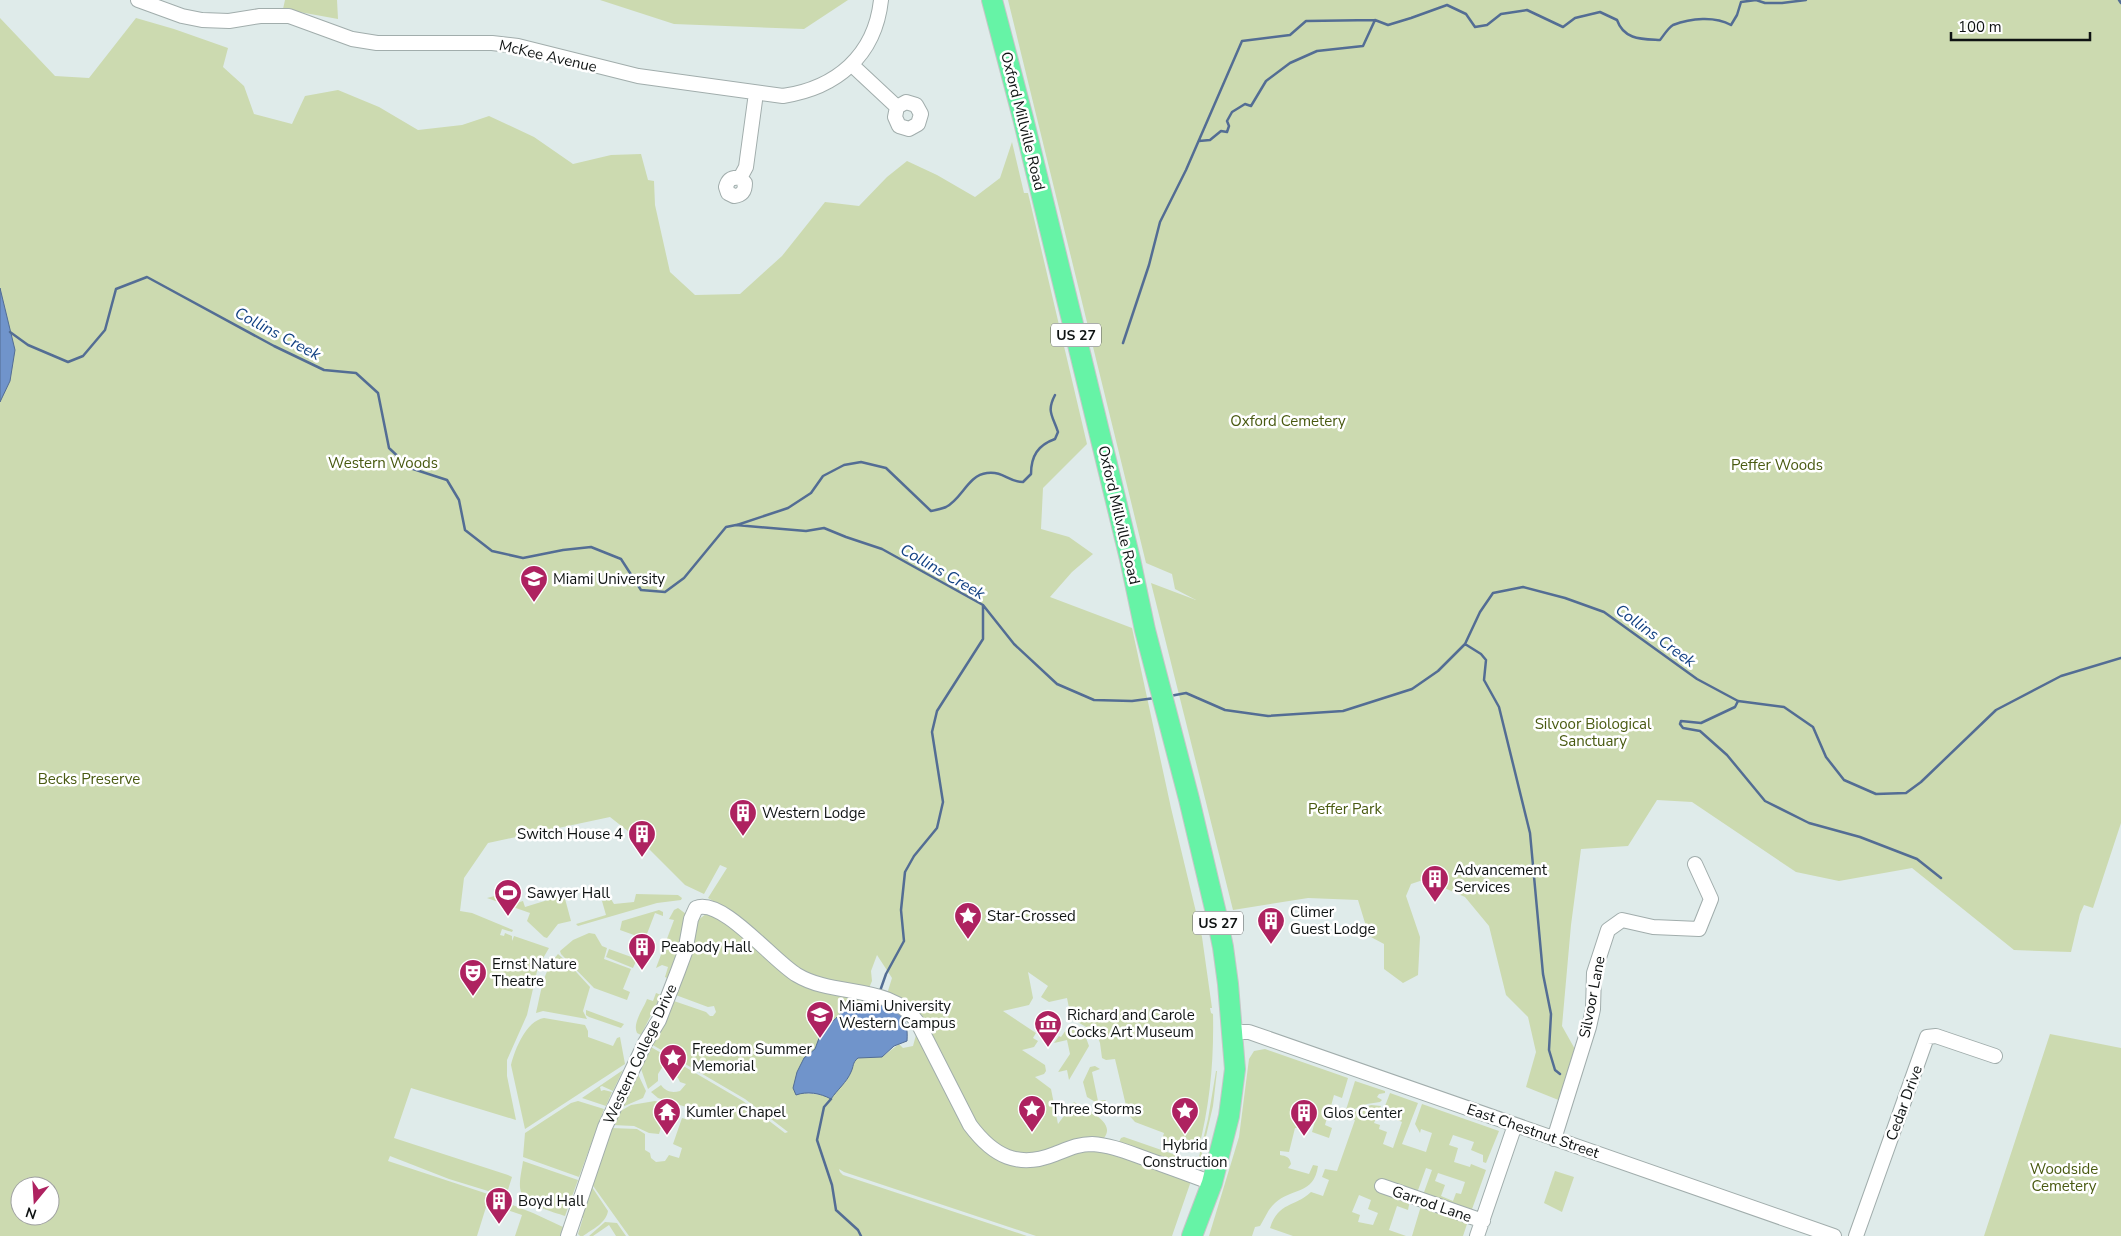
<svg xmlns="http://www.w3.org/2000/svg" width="2121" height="1236" viewBox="0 0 2121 1236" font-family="'Nunito Sans',sans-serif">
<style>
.green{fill:#ccdab0;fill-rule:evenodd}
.water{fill:#7094cb;stroke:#536d94}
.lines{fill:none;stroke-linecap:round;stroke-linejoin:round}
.stream{stroke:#536d94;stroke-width:2.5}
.minor-casing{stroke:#a1adac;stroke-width:16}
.highway-casing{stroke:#c5c6c6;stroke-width:22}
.minor{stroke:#fff;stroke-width:14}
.highway{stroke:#66f3a6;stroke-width:20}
.labels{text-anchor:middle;stroke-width:5;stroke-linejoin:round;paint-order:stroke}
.shield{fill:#fff;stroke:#575a5a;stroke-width:1}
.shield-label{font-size:14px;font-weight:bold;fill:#0f1313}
.street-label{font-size:15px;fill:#0f1313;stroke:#fff}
.park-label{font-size:15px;fill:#495a11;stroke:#fff}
.poi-label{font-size:15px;fill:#0f1313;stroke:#fff;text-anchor:start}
.water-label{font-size:16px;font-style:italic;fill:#124183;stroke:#fff}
</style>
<rect width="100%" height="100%" fill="#dfebea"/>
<path class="green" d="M285,0h52l1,19 -55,-10z
M600,0h248l-44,29 -130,-5z
M1008,0h1113v823l-28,85 -9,-3 -4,9 -9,38 -57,-2 -102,-82 -73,13 -43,-9 -104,-70 -35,-2 -29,46 -47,3 -10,76 -9,101 14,25 -15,50 -35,-14 10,-35 -8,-35 -22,-22 -17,-69 -24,-29 -32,-14 -13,-2 -9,3 -5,12 14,41 -2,38 -15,8 -19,-14v-25l-15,-8 -11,-36 -50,-2 -75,12 -82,-327 45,17 -21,-11 -3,-15 -26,-11z
M0,18l55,58 34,2 47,-60 38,11 54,19 -5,19 21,19 10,28 38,10 13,-28 33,-6 41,17 39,23 44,-5 27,-9 45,21 39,27 38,-9 30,-1 7,26 6,1 1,24 15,67 25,23 45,-1 42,-38 43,-54 34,4 28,-29 20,-16 30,14 38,22 25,-19 12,-36 12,51h4l59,251 -44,44 -2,41 28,8 24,17 -21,18 -22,25 82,31 39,180 31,129 10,71h-2l1,5 2,1c1,47 -3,91 -15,137h-7l-27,-9 -2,-2 2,-7 -29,-11 -7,-8 -13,-55 -9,1 -4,-2 -2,-15 -4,-10 -25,-15 -4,-20 -18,4 -8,-5 7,-11 -20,-14 5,26 -4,7 -26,6 33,22 -3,5 5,3 -4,6 -12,3 23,15 1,6 -2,3 -9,3 16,12 7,35 16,-22c11,7 43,20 30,36l-69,18 -27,-4 -30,-23 -59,-114 -32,-21 5,-16 -15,-23 -6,16 1,10 -3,7 -10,-3 -5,2 -48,-12 -76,-64 -22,-13 19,-30 -7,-3 -16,29 -19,-9 -42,-42 -33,-26 -122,26 -24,35 -4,33 12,2 41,17 -1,2 -10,-3 -2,6 4,1 1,-3 7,3v5l2,-5 35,12 -11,19 -11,48 -20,45v16l9,44 -105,-32 -17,50 114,37 4,2 -5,16 -6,2 -52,-16 -59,-23 -2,5 115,38 1,4 -2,5 -15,-4 -10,32h-477zM20,1186h30v30h-30z
M510,892l3,12 10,-3 2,6 39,-12 7,26 -13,3 -11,14 -3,-1 -17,-16 3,-8 -43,-15z
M636,894l42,1 4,3 -1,2 -24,3 -79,23 -2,-2 30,-9 -4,-14 9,-2 3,5 20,-2z
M678,908l8,6 -1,17 -11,39 -3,-2 -4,10 -2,-1 3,-10 -6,-2 -6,3 18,-48 -5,-1 5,-9z
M659,910l4,2v4l-8,-3 -10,26 -25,-9 2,-9z
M706,914l14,3 62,54 71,27h7l14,3 -8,6h-6l-2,3h-14l-13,14 -9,6 -7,19 -11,9 -1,35 21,2 7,3c6,-8 16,-16 20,-26 3,-6 1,-9 7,-15h24l17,-13 4,4 10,-2 3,-11 8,16 4,2 64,100h75l32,-5 92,33 -19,55h-136l-192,-64 -5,-3 1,3 3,3 184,61h-398l-38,-53 20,-55 26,1 8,5v16l5,3 1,5 5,4 9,-1 4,-6 10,3 3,-10 -9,-4 9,-26 3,1 2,-6 -1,-6 -28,-9 -7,-6 10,-7c5,7 11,8 19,6l6,-7 -6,-2 -2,-4 -15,-12 -5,8v7l-10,8 -8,-23 11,-19 92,54 42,32 3,-1 -43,-33 -94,-55 20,-44 35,12 4,4h3l3,-4 -2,-6 -6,1 -35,-13 25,-74z
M589,933l6,1 7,12 5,2 -3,11 27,10 -8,20 7,3 -3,8 -33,-12 -33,-34 -1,-3 13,-11z
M609,949l28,10 -4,9 -27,-11z
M558,954l9,8 23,25 -7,24 4,8 -44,-8 -7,2c5,-21 7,-42 22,-59z
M656,993l5,2 -20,40 -4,-2c-5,-10 7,-25 10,-34l6,2z
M586,1010l38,14 -3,4 -32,-11 -3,-2z
M544,1018l41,7 3,6v6l25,9 4,-8 3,-1 5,27 -100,65 -14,-64c4,-16 15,-44 33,-47z
M1072,1026l13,9 4,11 -20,34 -2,-10 -9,2 12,-18 -3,-14 -13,3 5,-7 2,1 7,-10z
M2050,1034l71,14v188h-137z
M1265,1049l83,29 -6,20 -8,-3 -3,11 8,3 -3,8 -8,-3 -3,11 7,3 -3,10 -17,-6 3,-11 -13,-5 -4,12h-3l-6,24 -9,-1v4c6,1 10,2 11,9l-3,4 21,6 4,-9 5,1c-4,29 -27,22 -43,37 -7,6 -10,15 -15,23l-5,1 -3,9h-43l30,-99 10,-78 5,-8z
M1095,1066l5,3 -8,3 6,29 8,-1 -4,6 -15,-9 -4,-15 7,-15z
M623,1070l-10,21 -11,-5 -2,1 1,4 3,-1 8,2 -6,14 -24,-8z
M1216,1071h1l-4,35 -13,56 -3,3 11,-46z
M637,1072l9,19 -3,7 -23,10z
M1355,1081l30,10v2l-6,1 -2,3 5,3 -2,2 -13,2 -22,9z
M1390,1093l28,10 -16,41 24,8 6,-19 -11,-4 -1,4 -5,-9 7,-20 77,27 -13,32 -3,-1v-7l-12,-5 3,-8 -21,-7 -4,10 9,3 -4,14 16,5 1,-3 15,6 -15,42 -48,-17 9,-25 -6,-2 -9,25 -7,7 -2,10 -11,-4 -8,24 17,6h-113l-23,-8c9,-27 24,-20 41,-36l12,4 6,-16 -7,-3 3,-8 12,2 18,-51 -10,-5 26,-10 10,1 -7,17 6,2 -1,4 8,3 -4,12 10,4 9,-26 -7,-3 -2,-8 -8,-5zM1438,1173l27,9 -4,12 -5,-1 -3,8 -12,-5 4,-11 -10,-4zM1359,1195l12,5 -3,9 10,4 -5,12 -15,-3 2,-7 -8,-3z
M578,1101l26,8 -25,68 -56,-20 2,-24 46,-30z
M655,1101l10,3 -2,6 3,2 -7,22 -10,-1 -15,-7 -22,-1 5,-12 14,-8z
M1124,1137l72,25 -3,9 -74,-29 2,-4z
M523,1161l55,19 -13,36c-11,-4 -41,-11 -44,-24 -3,-8 1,-22 2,-31z
M1555,1171l19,6 -12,35 -18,-9z
M592,1187l16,24c-2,12 -15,18 -25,25h-3l-2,-2 5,-16 -3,-1z
M510,1204l23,9 30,14 -3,9h-45l7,-21 -15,-5z
M1421,1206l47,15 -5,15h-51z
M605,1222l12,1 9,13h-10l-7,-11 -16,11h-4z"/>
<path class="water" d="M0,288l15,62 -5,31 -10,21z
M874,1001c23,8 35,13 33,40l-13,5 -12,11 -24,1c-6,5 -4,8 -7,14 -4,10 -14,18 -20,27 -11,-6 -24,-8 -35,-4l-3,-7 4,-16 7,-14 11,-9 7,-19c11,-6 16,-17 28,-23l8,3 2,-3h6z"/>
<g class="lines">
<path class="stream" d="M2119,0l2,3
M1199,141l11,-1 11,-9 6,1 2,-6 -2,-5 5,-9 13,-8 6,2 15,-25 24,-18 27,-12 46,-5 12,-26
M10,332l18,13 40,17 15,-6 22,-26 11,-41 31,-12 127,69 50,24 32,3 22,20 11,55 21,20 37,12 12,20 6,30 27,21 31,7 40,-8 28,-3 30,12 20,31 24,2 19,-14 42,-51 10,-2 70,6 18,-3 22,9 36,12 101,56 31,39 43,40 37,16 38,1 23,-3
M1123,343l26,-78 11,-43 26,-52 56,-129 48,-6 16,-14 69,-1 13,5 23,-7 36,-13 19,9 9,13 12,-2 14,-11 26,-4 36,17 12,-9 25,-6 17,8c7,20 25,19 43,20 4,-5 8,-12 13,-15 18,-7 42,-9 58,0l6,-10 4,-13 15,-2 9,3h17l24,-3
M737,525l51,-17 23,-15 12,-17 21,-11 17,-3 25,6 45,43c5,-1 10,-2 15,-4 16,-8 22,-32 41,-34 17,-2 21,9 36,9l8,-8c0,-18 7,-29 24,-35l3,-7c-5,-16 -12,-20 -3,-37
M1465,644l16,10 5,6 -2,20 15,27 31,126 13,141 8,40 -2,36 6,20 5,4
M1170,696l16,-3 39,17 43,6 75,-5 69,-22 26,-18 27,-27 15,-32 13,-19 30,-6 42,11 39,14 93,67 41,22 46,6 29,20 13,30 18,23 32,14 30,-1 15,-11 75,-72 65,-34 60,-18
M1738,701l-3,6 -34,16 -20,-2 -1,3 3,4 17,3 27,24 38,46 44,22 51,14 57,22 24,19
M880,991l6,-17 18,-33 -3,-31 4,-38 9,-16 23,-28 6,-26 -11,-70 5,-21 46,-72v-34
M831,1099l-7,8 -7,33 15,45 4,25 22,20 3,6"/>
<defs>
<path id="minor" d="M138,0l44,16 20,4 27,1 31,-5h29l63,23 25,4h115l26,3 120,30 145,20c53,-8 92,-40 98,-96
M852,65l45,42 -2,10 4,9 10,3 9,-5 3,-10 -5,-9 -10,-3 -9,5
M740,178l5,5c0,9 -3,12 -11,13l-6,-3 -2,-6c2,-8 6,-10 14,-9l6,-11 10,-74
M1231,1032h18l585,204
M1554,1139l35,-112 4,-18 1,-36 14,-43 14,-10 31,7 46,2 12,-30 -16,-35
M1382,1186l101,35
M568,1236l37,-109 40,-84 14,-23 19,-49 7,-19 6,-33 5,-11c26,-11 77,53 101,67 38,23 94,8 121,48l52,102c23,31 48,44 85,29 13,-5 23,-10 37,-10 18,1 35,8 52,14 22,8 45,16 68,25
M1477,1236l38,-111
M1856,1236l71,-199 9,-1 59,20"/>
<path id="highway" d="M992,0l31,118 107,441 15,71 44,169 27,114 7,34 5,37 7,85 -6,47 -17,67 -20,53"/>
</defs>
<use href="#minor" class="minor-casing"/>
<use href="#highway" class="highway-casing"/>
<use href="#minor" class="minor"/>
<use href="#highway" class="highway"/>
</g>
<defs>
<symbol id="university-pin" viewBox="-11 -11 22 30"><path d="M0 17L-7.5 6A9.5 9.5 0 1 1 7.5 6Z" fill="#ae2260" stroke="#fff"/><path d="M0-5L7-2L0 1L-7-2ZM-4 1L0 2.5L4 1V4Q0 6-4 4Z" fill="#fff"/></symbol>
<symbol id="building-pin" viewBox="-11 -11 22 30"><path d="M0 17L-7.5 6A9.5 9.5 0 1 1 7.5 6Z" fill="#ae2260" stroke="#fff"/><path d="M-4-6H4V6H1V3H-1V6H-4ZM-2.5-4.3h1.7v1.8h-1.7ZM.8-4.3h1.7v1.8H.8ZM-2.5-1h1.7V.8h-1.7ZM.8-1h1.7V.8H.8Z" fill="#fff"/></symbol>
<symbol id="stadium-pin" viewBox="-11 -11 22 30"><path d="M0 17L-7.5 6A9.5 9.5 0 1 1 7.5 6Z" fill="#ae2260" stroke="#fff"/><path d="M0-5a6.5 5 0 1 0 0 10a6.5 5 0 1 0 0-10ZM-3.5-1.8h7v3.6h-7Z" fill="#fff"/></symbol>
<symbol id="sight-pin" viewBox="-11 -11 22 30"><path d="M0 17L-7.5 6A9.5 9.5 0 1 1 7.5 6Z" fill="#ae2260" stroke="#fff"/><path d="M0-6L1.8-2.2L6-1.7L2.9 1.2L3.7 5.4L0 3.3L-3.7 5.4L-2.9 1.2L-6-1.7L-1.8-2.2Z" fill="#fff"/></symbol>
<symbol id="theatre-pin" viewBox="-11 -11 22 30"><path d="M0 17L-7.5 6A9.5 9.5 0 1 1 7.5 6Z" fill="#ae2260" stroke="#fff"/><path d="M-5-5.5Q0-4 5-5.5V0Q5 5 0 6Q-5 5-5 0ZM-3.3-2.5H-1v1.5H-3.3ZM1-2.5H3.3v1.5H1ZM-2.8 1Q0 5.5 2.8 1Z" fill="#fff"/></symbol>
<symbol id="museum-pin" viewBox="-11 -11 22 30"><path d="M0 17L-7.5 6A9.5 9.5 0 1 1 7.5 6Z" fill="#ae2260" stroke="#fff"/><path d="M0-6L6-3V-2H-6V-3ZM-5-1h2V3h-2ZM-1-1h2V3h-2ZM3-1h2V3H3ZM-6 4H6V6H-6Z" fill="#fff"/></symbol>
<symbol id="temple-pin" viewBox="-11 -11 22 30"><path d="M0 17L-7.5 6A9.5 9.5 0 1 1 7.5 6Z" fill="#ae2260" stroke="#fff"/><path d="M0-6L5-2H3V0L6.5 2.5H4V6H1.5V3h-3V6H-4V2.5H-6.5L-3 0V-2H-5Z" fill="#fff"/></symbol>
</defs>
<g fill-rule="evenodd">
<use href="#university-pin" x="518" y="563" width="32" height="43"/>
<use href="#building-pin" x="727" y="797" width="32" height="43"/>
<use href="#building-pin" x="626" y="818" width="32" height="43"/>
<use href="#building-pin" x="1419" y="863" width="32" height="43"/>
<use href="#stadium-pin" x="492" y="877" width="32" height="43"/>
<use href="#sight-pin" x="952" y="900" width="32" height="43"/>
<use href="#building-pin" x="1255" y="905" width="32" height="43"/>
<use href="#building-pin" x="626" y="931" width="32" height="43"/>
<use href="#theatre-pin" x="457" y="957" width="32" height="43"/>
<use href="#university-pin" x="804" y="999" width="32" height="43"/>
<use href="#museum-pin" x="1032" y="1008" width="32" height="43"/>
<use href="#sight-pin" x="657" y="1042" width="32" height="43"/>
<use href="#sight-pin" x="1016" y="1093" width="32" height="43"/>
<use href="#sight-pin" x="1169" y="1095" width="32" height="43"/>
<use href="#temple-pin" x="651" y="1096" width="32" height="43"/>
<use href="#building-pin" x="1288" y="1097" width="32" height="43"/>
<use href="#building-pin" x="483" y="1185" width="32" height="43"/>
</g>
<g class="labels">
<g class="shield">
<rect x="1051" y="323.5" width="50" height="23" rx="4"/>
<rect x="1193" y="911.5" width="50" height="23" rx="4"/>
</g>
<g class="shield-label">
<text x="1076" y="340">US 27</text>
<text x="1218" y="928">US 27</text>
</g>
<g class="street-label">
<text transform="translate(548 56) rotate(13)" y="5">McKee Avenue</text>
<text transform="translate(1023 121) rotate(76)" y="5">Oxford Millville Road</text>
<text transform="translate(1119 515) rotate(77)" y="5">Oxford Millville Road</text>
<text transform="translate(1592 997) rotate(-79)" y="5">Silvoor Lane</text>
<text transform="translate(640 1054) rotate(-65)" y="5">Western College Drive</text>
<text transform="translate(1904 1103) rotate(-70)" y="5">Cedar Drive</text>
<text transform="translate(1533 1131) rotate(19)" y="5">East Chestnut Street</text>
<text transform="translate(1432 1204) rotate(19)" y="5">Garrod Lane</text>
</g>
<g class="park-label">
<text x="1288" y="426">Oxford Cemetery</text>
<text x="383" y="468">Western Woods</text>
<text x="1777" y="470">Peffer Woods</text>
<text x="1593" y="729">Silvoor Biological<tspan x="1593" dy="17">Sanctuary</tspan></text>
<text x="89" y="784">Becks Preserve</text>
<text x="1345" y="814">Peffer Park</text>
<text x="2064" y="1174">Woodside<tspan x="2064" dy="17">Cemetery</tspan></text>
</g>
<g class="poi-label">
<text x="553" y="584">Miami University</text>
<text x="762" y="818">Western Lodge</text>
<text x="623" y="839" text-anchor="end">Switch House 4</text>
<text x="1454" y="875">Advancement<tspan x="1454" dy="17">Services</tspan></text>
<text x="527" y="898">Sawyer Hall</text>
<text x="1290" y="917">Climer<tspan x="1290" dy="17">Guest Lodge</tspan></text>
<text x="987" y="921">Star-Crossed</text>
<text x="661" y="952">Peabody Hall</text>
<text x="492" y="969">Ernst Nature<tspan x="492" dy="17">Theatre</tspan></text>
<text x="839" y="1011">Miami University<tspan x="839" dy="17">Western Campus</tspan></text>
<text x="1067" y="1020">Richard and Carole<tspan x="1067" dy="17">Cocks Art Museum</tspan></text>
<text x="692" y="1054">Freedom Summer<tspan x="692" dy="17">Memorial</tspan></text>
<text x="1051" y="1114">Three Storms</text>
<text x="686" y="1117">Kumler Chapel</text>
<text x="1323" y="1118">Glos Center</text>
<text x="1185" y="1150" text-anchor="middle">Hybrid<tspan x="1185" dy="17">Construction</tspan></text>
<text x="518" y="1206">Boyd Hall</text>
</g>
<g class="water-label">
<text transform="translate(278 333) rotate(28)" y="6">Collins Creek</text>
<text transform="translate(943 571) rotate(30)" y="6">Collins Creek</text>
<text transform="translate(1656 635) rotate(36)" y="6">Collins Creek</text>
</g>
</g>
<g transform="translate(35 1201) rotate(198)"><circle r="24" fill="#ffffff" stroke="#9fa1a1"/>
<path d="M0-4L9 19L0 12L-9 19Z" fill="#ae2260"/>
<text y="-8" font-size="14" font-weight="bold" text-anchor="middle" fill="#0f1313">N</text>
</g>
<path d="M1951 32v8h139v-8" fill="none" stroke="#0f1313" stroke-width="2.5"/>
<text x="1958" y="32" font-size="15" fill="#0f1313" stroke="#ffffff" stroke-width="4" paint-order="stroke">100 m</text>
</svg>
